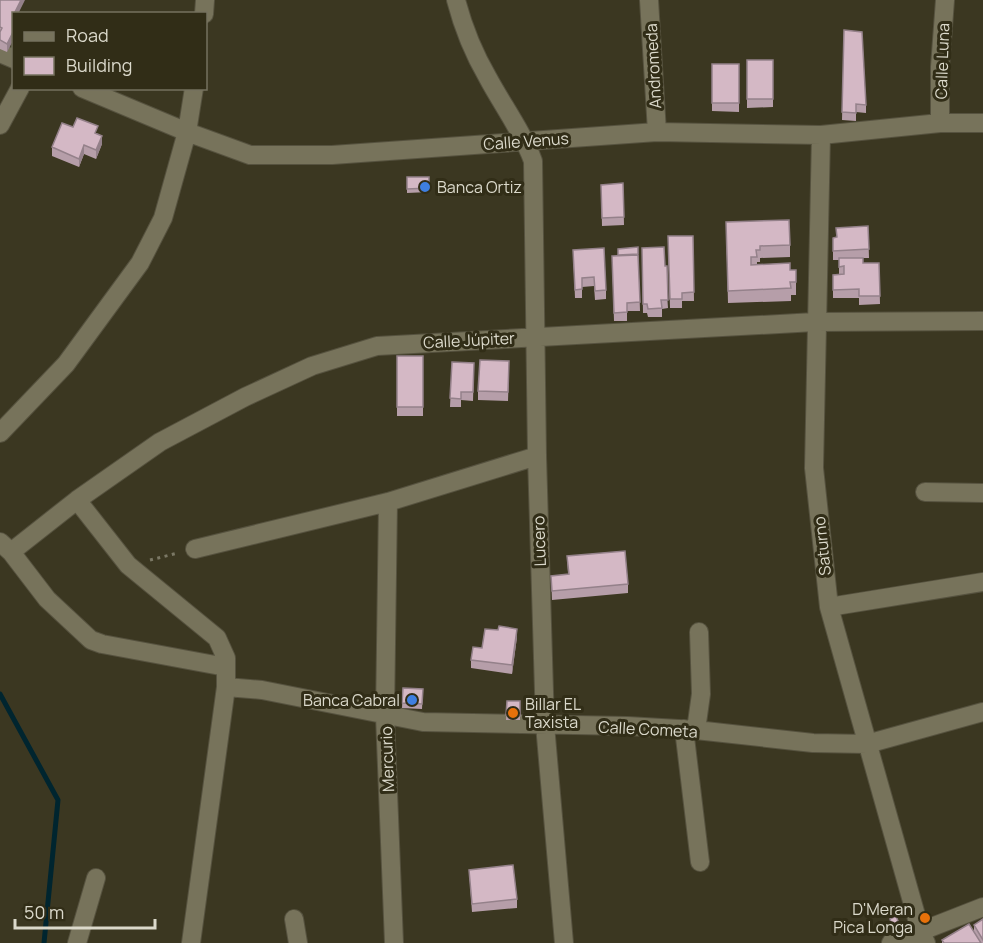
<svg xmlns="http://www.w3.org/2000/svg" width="983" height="943" viewBox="0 0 983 943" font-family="Manrope,sans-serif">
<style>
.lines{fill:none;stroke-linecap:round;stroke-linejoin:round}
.stream{stroke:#00252f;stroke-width:5}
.minor-casing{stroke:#56523f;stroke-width:20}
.path{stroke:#7b7865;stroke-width:3;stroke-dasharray:3 4.5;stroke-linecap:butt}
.minor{stroke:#77735b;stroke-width:18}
.wall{fill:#b69ea9}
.shaded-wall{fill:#94818a}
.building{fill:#d4b8c5;stroke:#94818a;stroke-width:1.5}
.shop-dot{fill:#3f7fe0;stroke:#312d17;stroke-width:2}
.food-dot{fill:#e8710a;stroke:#312d17;stroke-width:2}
.labels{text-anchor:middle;stroke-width:6;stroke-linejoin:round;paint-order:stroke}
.street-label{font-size:16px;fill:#dbd9cb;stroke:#312d17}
.poi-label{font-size:16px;fill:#dbd9cb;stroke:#312d17;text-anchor:start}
</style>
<rect width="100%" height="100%" fill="#3b3721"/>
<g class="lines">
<path class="stream" d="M0,694l58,106 -14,143"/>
<defs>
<path id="minor" d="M456,0c7,27 18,54 32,78 15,28 34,53 45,83l4,295 8,269 19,218
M649,0l8,132
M204,14l1,-14
M0,53l14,6
M82,88l105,44 63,23h82l325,-23 164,3 119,-12h43
M940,123v-56l5,-67
M0,125l20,-37
M821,135l-7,333 15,139 92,326 5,10
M983,321l-168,1 -438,24 -65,20 -67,31 -85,45 -83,58 51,65 89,73 9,20v29l36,3 161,32 204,4 69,4 117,13 54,1 116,-32
M0,433l66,-69 74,-101 23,-45 24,-86 7,-44
M925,492l58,1
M388,502l-3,214 9,227
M0,542l11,10 36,47 44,41 11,4 124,23
M195,549l193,-47 149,-46
M11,552l66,-52
M829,607l154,-25
M684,729l16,133
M696,730l5,-36 -2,-62
M294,919l4,24
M77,943l19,-65
M191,943l35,-256
M891,943l92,-36"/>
</defs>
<use href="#minor" class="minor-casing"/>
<path class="path" d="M150,560l28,-7"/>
<use href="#minor" class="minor"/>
</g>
<path class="wall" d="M0,0l14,14 -7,38 -7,-3z
M844,30l22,75v8l-10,-1v9l-14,-1z
M747,60h26v47l-26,1z
M712,64h27v48l-27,-1z
M73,127l25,7 4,10 -6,15 -12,-5 -5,13 -27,-11v-9z
M407,177h22v15l-22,1z
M623,183l1,42 -22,1 -1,-41z
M726,222l64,23v12l-30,1v4h-3v2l33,6h6v25h-5v6l-63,2z
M868,226l1,32h-6v5h16l1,41 -21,1v-7h-26v-23l6,-1v-14h-6v-22l3,-1z
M668,236h25l1,65h-12v7h-12z
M638,247l2,64h-13v10h-13l-2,-65 6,-1z
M642,248l23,18 3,42 -6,1v8h-14l-1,-4h-4z
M573,250l33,40v9l-11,1 -1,-14 -12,1v11h-7z
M397,356h26v60h-26z
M452,362l22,1 -1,38 -12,-1v7h-11z
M509,370l-1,31 -30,-1v-9z
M567,556l61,28v9l-76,7 -1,-24 17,-2z
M517,637l-5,37 -41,-6v-8l11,-12z
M403,688l20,1 -1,20 -20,-1z
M507,701h13v19h-14z
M469,870l48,29v9l-45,4z
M983,919v24h-41v-3l32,-9v-6z"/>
<path class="shaded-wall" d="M21,0h4l-7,14h-4z
M14,30v9l-7,13v-8z
M102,136v8l-6,15v-9z
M84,145v9l-5,13v-8z
M517,629v8l-5,37v-9z
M898,921v4l-6,5v-4z"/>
<path class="building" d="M0,0h21l-7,14v16l-7,14 -7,-4v-8l2,-4 -2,-1z
M844,30l18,2 4,73 -10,-1v9l-14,-1z
M747,60h26v39h-26z
M712,64h27v39h-27z
M77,118l21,8 -3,7 7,3 -6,14 -12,-5 -5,14 -27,-12 10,-24 11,4z
M407,177h22v11l-22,1z
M623,183l1,34 -22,1 -1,-33z
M789,220l1,25 -30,1v4h-4l1,7h-6v8l39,-2v7h6v12h-6l1,6 -63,3 -2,-69z
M868,226l1,23 -36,2v-13l4,-1 -1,-9z
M668,236h25l1,56 -12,1v6h-12z
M638,247v7l-20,1v-6z
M664,247l1,19h2l1,34h-7l1,8 -14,1 -1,-5h-4l-1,-56z
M604,248l2,42 -11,1 -1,-14 -12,1v11l-7,1 -2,-40z
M638,255l2,47 -13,1v9l-13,1 -2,-57z
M839,258h24v5h16l1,33h-21v-7l-26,1v-15l11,-1v-8l-5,1z
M397,356h26v51h-26z
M480,360l29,1 -1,31 -30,-1z
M452,362l22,1 -1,29h-12v7l-11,-1z
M625,551l3,33 -76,7 -1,-15 18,-2 -2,-18z
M499,626l18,3 -5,36 -41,-5 2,-13 9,1 3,-19 13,1z
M403,688l20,1 -1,15 -20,-1z
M507,701h13v15l-14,-1z
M513,865l4,34 -45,5 -3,-34z
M896,916l2,5 -6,5 -2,-7z
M983,919v21l-9,-15z
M969,924l12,19h-37l-2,-3z"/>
<g class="shop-dot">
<circle cx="425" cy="187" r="6"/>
<circle cx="412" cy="700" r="6"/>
</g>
<g class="food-dot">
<circle cx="513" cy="713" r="6"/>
<circle cx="925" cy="918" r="6"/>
</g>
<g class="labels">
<g class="street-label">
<text transform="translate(942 61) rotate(-88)" y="6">Calle Luna</text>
<text transform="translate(653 66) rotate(-93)" y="6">Andromeda</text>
<text transform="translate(526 141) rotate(-4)" y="6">Calle Venus</text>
<text transform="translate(469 340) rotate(-3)" y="6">Calle Júpiter</text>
<text transform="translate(539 541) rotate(-92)" y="6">Lucero</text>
<text transform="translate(822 546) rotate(-96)" y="6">Saturno</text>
<text transform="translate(648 729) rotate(3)" y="6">Calle Cometa</text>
<text transform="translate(387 759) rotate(-92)" y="6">Mercurio</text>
</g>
<g class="poi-label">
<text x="437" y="193">Banca Ortiz</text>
<text x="400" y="706" text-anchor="end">Banca Cabral</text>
<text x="525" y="710">Billar EL<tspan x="525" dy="18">Taxista</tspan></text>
<text x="913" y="915" text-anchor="end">D'Meran<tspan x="913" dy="18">Pica Longa</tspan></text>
</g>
</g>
<rect x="12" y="12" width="195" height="78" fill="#312d17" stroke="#75725f" stroke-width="1.5"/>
<rect x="24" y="32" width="30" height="9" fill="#77735b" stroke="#75725f" stroke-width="1.5"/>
<text x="66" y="42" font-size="18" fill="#dbd9cb">Road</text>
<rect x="24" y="57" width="30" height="18" fill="#d4b8c5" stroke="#75725f" stroke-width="1.5"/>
<text x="66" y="72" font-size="18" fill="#dbd9cb">Building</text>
<path d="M15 919v9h140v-9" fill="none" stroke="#dbd9cb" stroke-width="3"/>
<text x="24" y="919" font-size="18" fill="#dbd9cb" stroke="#312d17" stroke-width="4.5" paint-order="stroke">50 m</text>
</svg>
